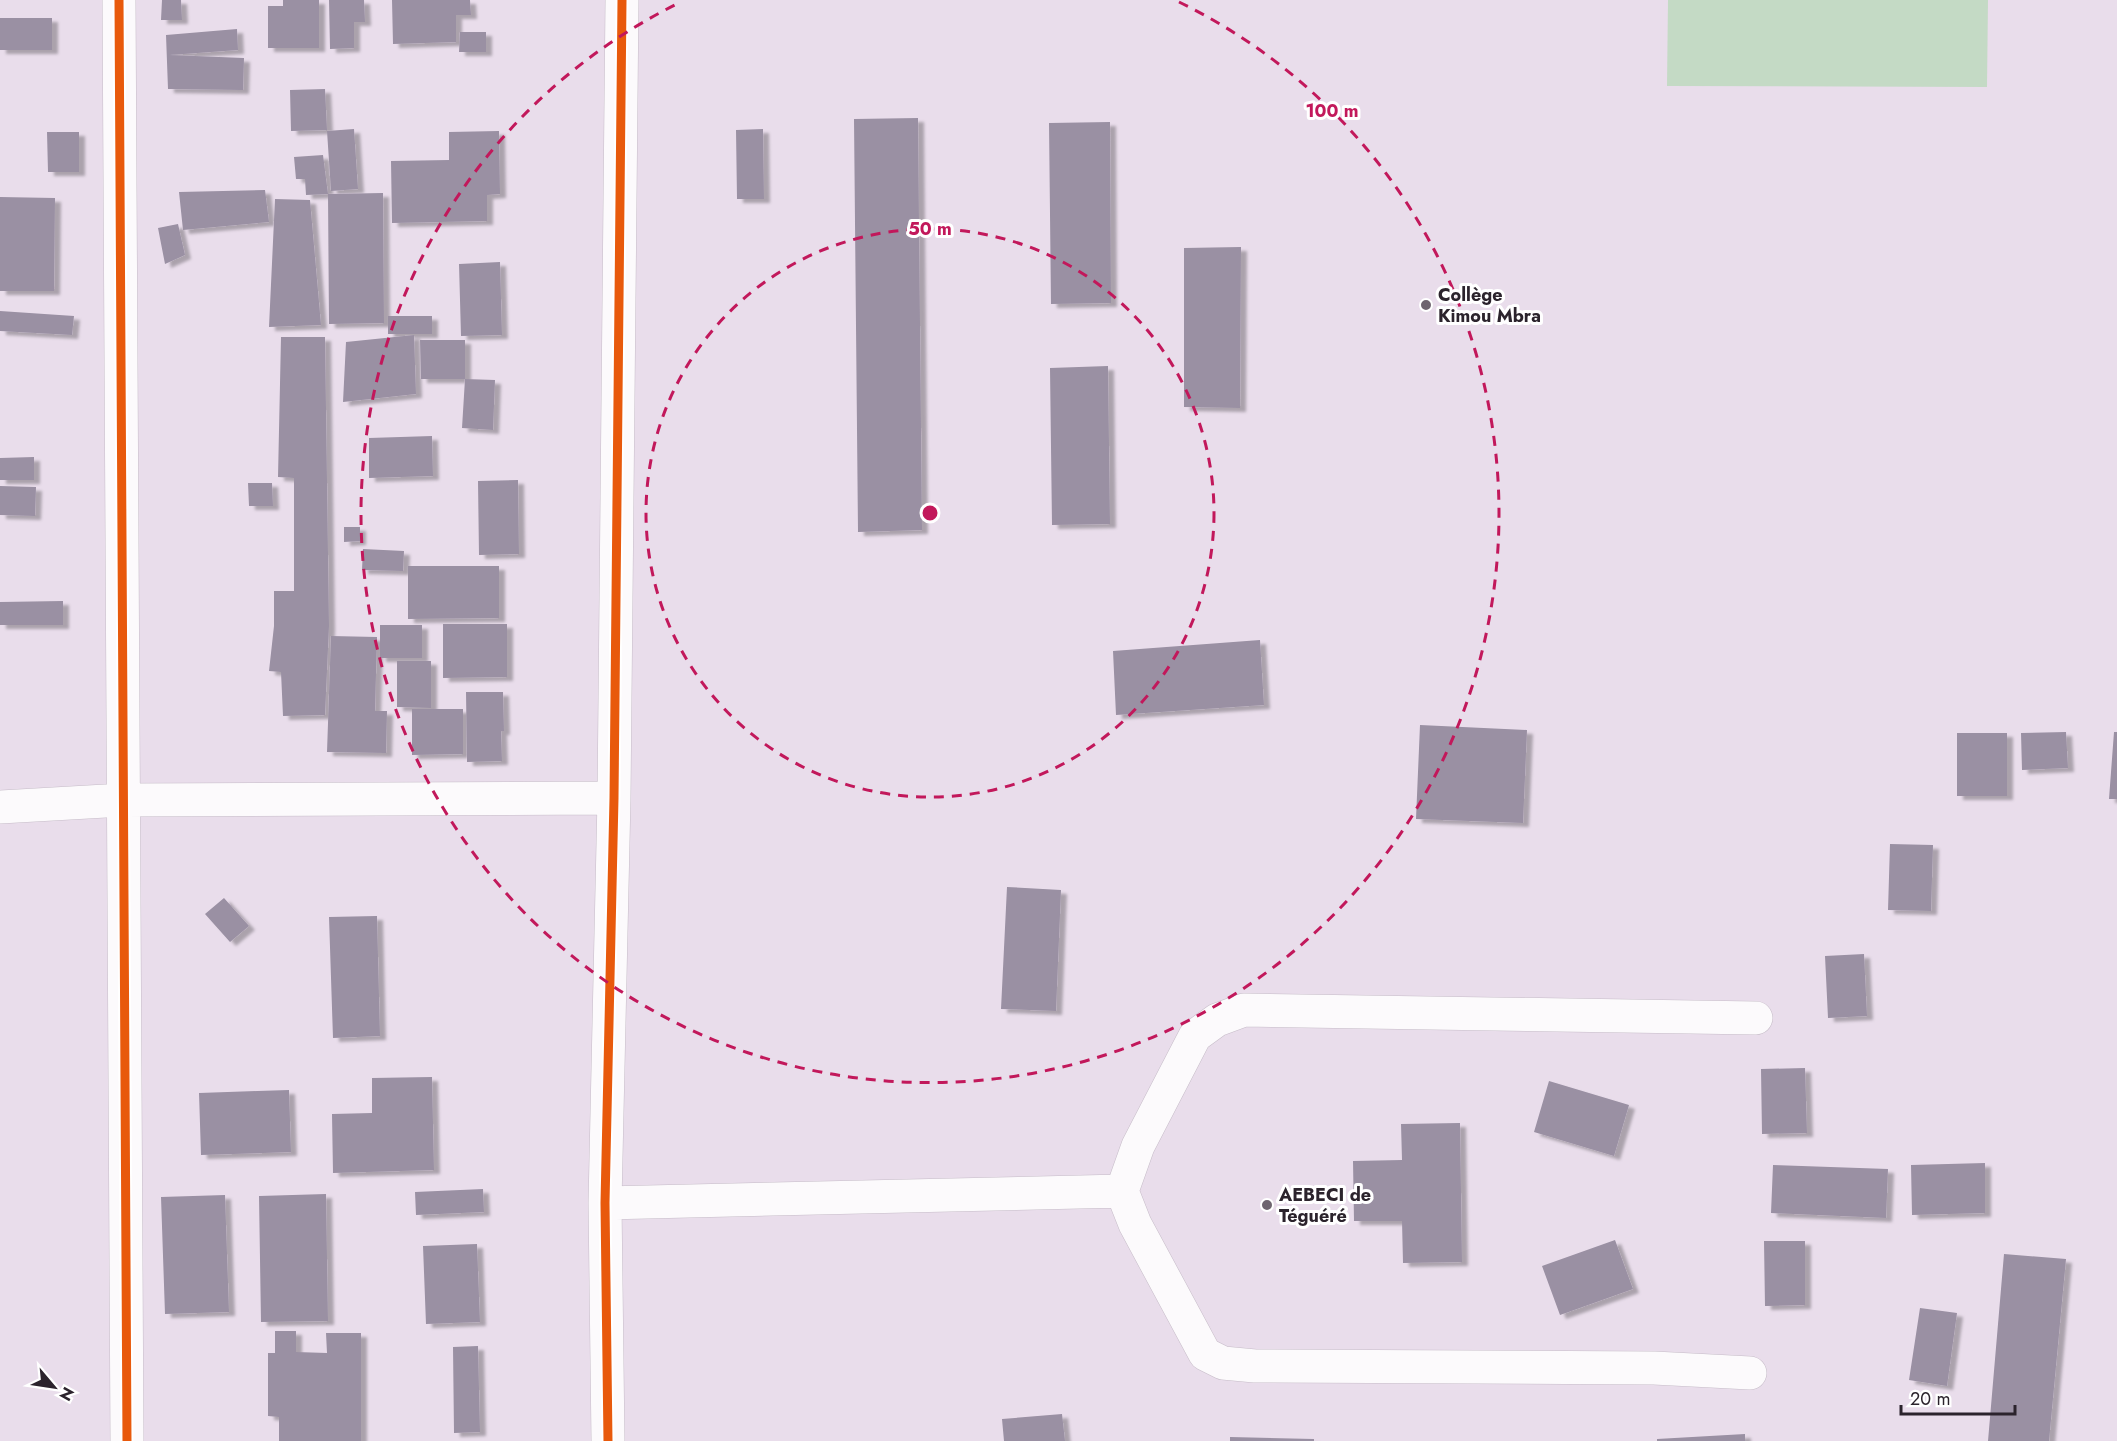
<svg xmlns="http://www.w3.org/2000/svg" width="2117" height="1441" viewBox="0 0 2117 1441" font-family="Jost,sans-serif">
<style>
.green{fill:#c4dac5}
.building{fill:#9a90a3;filter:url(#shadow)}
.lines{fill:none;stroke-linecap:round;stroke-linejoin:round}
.minor-casing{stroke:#c6bcc8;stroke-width:34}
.minor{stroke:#fcfafc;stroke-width:33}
.cycleway-casing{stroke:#fff;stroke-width:13}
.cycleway{stroke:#e8590c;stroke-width:9}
.ring{fill:none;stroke:#c2185b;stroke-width:3;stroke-dasharray:10 8}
.poi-dot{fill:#6e646f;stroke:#fff;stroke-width:2}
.labels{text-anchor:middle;stroke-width:6;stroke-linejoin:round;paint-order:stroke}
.poi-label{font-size:18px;font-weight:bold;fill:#2b232c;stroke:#fff;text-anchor:start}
.centre{fill:#c2185b;stroke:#fff;stroke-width:3}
.ring-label{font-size:18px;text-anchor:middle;font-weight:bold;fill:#c2185b;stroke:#fff;stroke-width:6;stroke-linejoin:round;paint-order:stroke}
</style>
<defs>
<filter id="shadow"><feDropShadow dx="6" dy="4" stdDeviation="1.5" flood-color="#0004"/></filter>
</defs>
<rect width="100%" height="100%" fill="#e9ddeb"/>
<path class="green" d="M1668,0h320l-1,87 -320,-1z"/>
<path class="building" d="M162,0h19l1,20h-21z
M283,0h36v48h-51v-42h15z
M329,0h35l1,22h-11v26l-24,1z
M392,0h78l1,15h-15v27l-63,2z
M0,18h52v32h-52z
M237,29l1,21 -68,5 74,3 -1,32 -75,-1 -2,-54z
M460,32h26v20h-27z
M325,89l2,41 -36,1 -1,-41z
M918,118l4,412 -64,2 -4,-413z
M1110,122l1,181 -60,1 -2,-181z
M354,129l4,60 -27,2 -4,-60z
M763,129l1,70h-27l-1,-69z
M499,131l1,63 -13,1v26l-95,2 -1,-62 58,-1v-28z
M47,132h32v40h-31z
M323,155l5,39 -22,1 -1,-16h-9l-2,-22z
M265,190l4,32 -86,8 -4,-38z
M383,193l1,130 -55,1 -1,-130z
M0,197l55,1 -1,93h-54z
M275,199l35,1 11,125 -52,2z
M178,224l7,31 -20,9 -7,-36z
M1241,247l-1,161 -56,-1v-159z
M500,262l2,73 -41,1 -2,-72z
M0,311l74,5 -2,19 -72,-4z
M388,316h44v18h-44z
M414,335l2,59 -73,8 3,-60z
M281,337h44l4,289 -4,89 -42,1 -2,-44 -12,-1 5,-45v-35h20v-113l-16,-1z
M420,340h45v39h-44z
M1108,366l2,158 -58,1 -2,-157z
M465,379l30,1 -2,50 -31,-2z
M432,436l1,40 -64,2v-40z
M34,457v23h-34v-22z
M518,480l1,74 -40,1 -1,-74z
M248,483h24l1,23h-24z
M0,486l36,1 -1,29 -35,-1z
M344,527h16v14l-16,1z
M363,549l41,2 -1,20 -41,-1z
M408,566h91v52l-91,1z
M63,601v24h-63v-23z
M443,624h64v53l-64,1z
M380,625h42v33h-42z
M331,636l46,1 -2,74h12l-1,42 -59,-1z
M1260,640l4,65 -148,10 -3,-64z
M397,661h34v47l-34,-1z
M466,692h37l1,39h-3l1,30 -35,1z
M412,709h51v45l-51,1z
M1420,725l107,5 -4,93 -107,-4z
M2066,732l2,36 -46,2 -1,-37z
M2114,732h3v67h-8z
M1957,733h50v63h-50z
M1890,844l43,1 -2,66 -43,-1z
M1007,887l54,3 -5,121 -55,-2z
M224,898l25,28 -19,16 -25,-28z
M377,916l3,120 -47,2 -4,-121z
M1864,954l3,62 -39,2 -3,-62z
M1805,1068l2,65 -45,1 -1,-65z
M432,1077l2,93 -101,3 -1,-59 40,-1v-35z
M1549,1081l80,24 -15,51 -80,-24z
M289,1090l2,62 -90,3 -2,-62z
M1460,1123l2,139 -59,1 -1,-42h-48l-1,-60 49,-1 -1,-36z
M1985,1163v50l-73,2 -1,-50z
M1773,1165l115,4 -2,49 -115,-5z
M483,1189l1,23 -68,3 -1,-23z
M326,1194l2,127 -67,1 -2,-126z
M225,1195l4,117 -64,2 -4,-117z
M1615,1240l18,49 -73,26 -18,-49z
M1764,1241h41v64l-40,1z
M477,1244l3,78 -54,2 -3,-78z
M2004,1254l62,5 -17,182h-61z
M1920,1308l37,5 -10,73 -38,-6z
M275,1331h21v21l31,1 -1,-20h35v108h-82v-24l-11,-1v-63h7z
M478,1346l2,86 -26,1 -1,-86z
M1062,1414l3,27h-61l-2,-22z
M1745,1434v7h-88v-2z
M1230,1437l84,2v2h-84z"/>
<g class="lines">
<defs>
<path id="minor" d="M119,0l8,1441
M0,807l123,-7 491,-2
M1122,1191l16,-45 57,-110 22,-16 27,-10 512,8
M605,1203l517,-12 13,33 70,130 18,9 32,3 399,2 96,5
M608,1441l-3,-238 9,-405 8,-798"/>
</defs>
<use href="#minor" class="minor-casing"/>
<use href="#minor" class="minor"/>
<defs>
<path id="cycleway" d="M119,0l8,1441
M608,1441l-3,-238 9,-405 8,-798"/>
</defs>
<use href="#cycleway" class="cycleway-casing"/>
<use href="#cycleway" class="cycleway"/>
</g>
<g class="ring">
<circle cx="930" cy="513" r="284"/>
<path d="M1179 2A569 569 0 1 1 681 2"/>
</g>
<g class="poi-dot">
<circle cx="1426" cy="305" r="6"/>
<circle cx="1267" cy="1205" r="6"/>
</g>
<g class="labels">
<g class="poi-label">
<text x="1438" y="301">Collège<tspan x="1438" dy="21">Kimou Mbra</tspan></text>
<text x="1279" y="1201">AEBECI de<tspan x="1279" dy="21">Téguéré</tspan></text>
</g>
</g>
<circle cx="930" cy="513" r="9" class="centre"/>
<g class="ring-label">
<text x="1332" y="117">100 m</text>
<text x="930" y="235">50 m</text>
</g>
<g transform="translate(54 1387) rotate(119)" stroke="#ffffff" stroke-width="4.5" paint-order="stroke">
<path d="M0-4.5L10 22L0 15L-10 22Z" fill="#2b232c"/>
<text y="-9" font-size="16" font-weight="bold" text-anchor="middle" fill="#2b232c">N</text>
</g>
<path d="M1901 1405v9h114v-9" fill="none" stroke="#2b232c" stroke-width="3"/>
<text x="1910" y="1405" font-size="18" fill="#2b232c" stroke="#ffffff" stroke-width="4.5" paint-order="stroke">20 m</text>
</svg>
